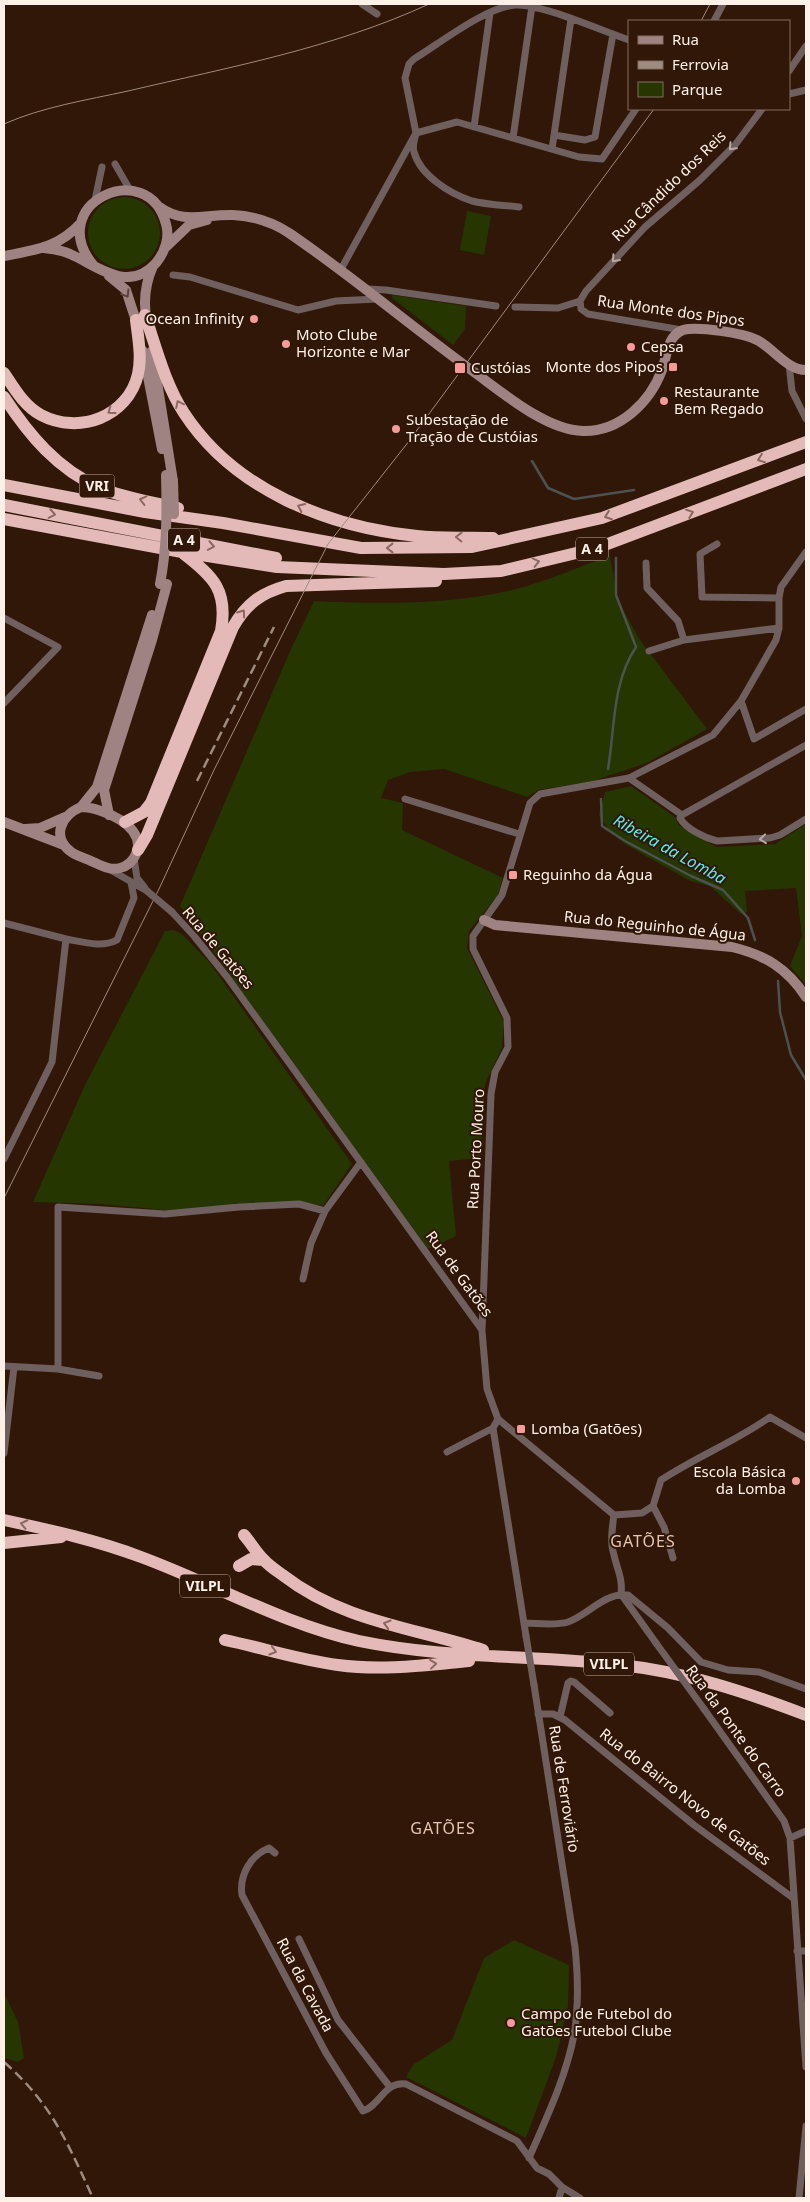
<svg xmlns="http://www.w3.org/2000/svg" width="810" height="2202" viewBox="0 0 810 2202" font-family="'Noto Sans',sans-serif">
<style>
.green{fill:#253600}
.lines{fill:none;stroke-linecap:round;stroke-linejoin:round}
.stream{stroke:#4c524f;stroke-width:2.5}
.street{stroke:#6f5f5e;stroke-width:7}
.secondary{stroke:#9e8382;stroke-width:10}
.highway{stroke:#e3bab8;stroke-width:12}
.tram{stroke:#9f8c80;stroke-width:1}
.rail{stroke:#9f8c80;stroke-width:2.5;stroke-dasharray:10 5;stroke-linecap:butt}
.street-bridge{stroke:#6f5f5e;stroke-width:7}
.secondary-bridge{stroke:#9e8382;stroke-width:10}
.oneway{stroke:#b7a8a3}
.oneway2{stroke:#5c4238}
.oneway3{stroke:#8a6860}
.poi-dot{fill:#f59b99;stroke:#301707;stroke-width:2}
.labels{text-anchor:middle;stroke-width:4;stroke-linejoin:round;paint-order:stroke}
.shield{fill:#301707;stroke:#c1afa4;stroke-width:1}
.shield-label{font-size:14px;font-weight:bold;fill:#fff0e8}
.street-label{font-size:15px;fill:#fff0e8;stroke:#301707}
.poi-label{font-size:15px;fill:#fff0e8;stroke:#301707;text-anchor:start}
.water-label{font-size:16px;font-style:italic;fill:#5aebeb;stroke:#301707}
.neighbourhood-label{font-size:16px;letter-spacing:1px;fill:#e8c5b1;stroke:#301707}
</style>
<rect width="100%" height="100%" fill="#301707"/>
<path class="green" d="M88 233a36 36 0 1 1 72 0a36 36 0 1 1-72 0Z
M467,211l24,5 -7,39 -24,-5z
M392,295l74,11 -1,23 -12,16 -61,-47z
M610,556l8,45 22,39 67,89 -60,34 -54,18 -55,9 -11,7 -83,-28 -34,3 -22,8 -7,18 22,5 -1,27 101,48 -5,17 -29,36 -2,17 37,74 -2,26 -17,36 -5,74 -31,3 7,75 -28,13 -248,-343 111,-257 23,-48c65,3 134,4 198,-11 33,-8 66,-23 98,-34z
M631,786l44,31 4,8 38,22 58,-3 31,-20v161l-16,-19 12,-30 -6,-48 -51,3 2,21 -6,2 -31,-28 -20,-5 -65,-37 -16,-13 -10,-16 6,-23z
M174,930l9,5 27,28 142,201 -29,42 -24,-5 -28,3 -36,-1 -4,2 -39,5h-27l-65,-6 -67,-2 52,-117 80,-154z
M514,1940l55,25 -1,41 -12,51 -30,81 -120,-61 8,-13 38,-24 32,-82z
M4,1993l14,29 6,36 -6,4 -14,-4z"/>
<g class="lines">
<path class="stream" d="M532,461l16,27 26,11 60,-9
M608,769c7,-41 4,-86 28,-122l-20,-52v-37
M601,799l1,27 23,15 66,35 32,14 25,28 7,22
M778,981l2,31 11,43 15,25"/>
<path class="street" d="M362,4l15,10
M714,21l9,-17
M789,71l17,-25
M789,94l17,-4
M474,127l16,-114
M554,135l31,5 10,-3 18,-103
M513,138l19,-132
M552,149l19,-130
M115,164l15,26
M95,200l7,-33
M519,207c-15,-2 -32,-2 -47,-6 -22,-7 -52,-26 -58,-49 -2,-5 1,-14 2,-19l41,-11 122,35 23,2 34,-50
M340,271l76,-138 -11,-55 4,-14 5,-5c26,-16 72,-52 101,-54 25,-2 87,26 114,35
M173,275l17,2 108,33 38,-9 41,-2
M367,289l19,1 110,16
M580,301l1,8 7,5 94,16
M515,307l43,1 22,-7 6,-10 59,-64 55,-47 35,-35 27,-36
M789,364l3,27 14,28
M717,544l-17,10 2,43 77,1
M806,552l-25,35 -2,11v30l-3,12 -35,61 -28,34 -84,43 -89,16 -10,9 -28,92 -29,41v13l34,69 1,29 -13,25 -4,22 -9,237 5,58 11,30 116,96 28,-2 11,-7 8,-26c35,-23 75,-39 109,-63l36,21
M646,563l1,25 31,33 6,19
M4,618l54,29 -54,56
M649,651l35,-11 95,-12
M741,701l13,38 52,-30
M629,778l53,37 -2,3c6,11 25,20 37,23l53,-3 10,-3 26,-16
M405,799l114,35
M682,815l124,-70
M134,858l3,20 8,10
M109,869l38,22
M172,912l22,24 33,41 255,353
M4,923l62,16
M4,1159l48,-97 14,-123c17,3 36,9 51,1l17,-42 -3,-16
M303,1279l8,-36 14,-32
M4,1366l54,3 41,7
M58,1369v-162l107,7 74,-7 60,-3 26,7 36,-49
M498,1419l-5,9 33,208
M447,1452l46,-24
M4,1453l10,-86
M653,1506l11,21 9,31
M614,1515c-2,13 -4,28 0,40 3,14 9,24 7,39l35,49
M524,1623c13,0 31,3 44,-1 20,-7 37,-30 60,-27l40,33 33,34 27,8 31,2 47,17
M704,1709l80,112 6,17 16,229
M538,1714h15l12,6 129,105 99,73
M560,1717l8,-34 3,-2 3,1 36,31
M790,1838l16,-7
M275,1853l-6,-5c-18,7 -30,27 -27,47l84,158 37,58c18,-6 21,-30 43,-27l111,57 20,27 12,6 13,13 18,11
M299,1939l39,81 52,67
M797,1951h9
M529,2158c17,-39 37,-81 45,-123 5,-29 4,-59 1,-88l-41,-262
M559,2198l3,-11
M799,2198l7,-72"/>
<path class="secondary" d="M158,206c26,19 45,8 75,9 20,1 39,7 56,18 63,43 123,94 185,139 29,21 72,58 109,59 37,1 67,-29 79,-61 5,-14 5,-34 21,-40 15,-4 60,3 74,10 16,8 30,30 49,30
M166,247l23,-22 18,-5
M44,248c9,1 18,2 26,6 28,12 58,40 86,9 9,-11 14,-26 10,-39 -18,-69 -124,-20 -72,42
M4,256c31,-6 54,-8 77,-33
M109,276l17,14 12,37
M147,322c-4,-19 -2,-38 6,-56
M143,351l19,98
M152,351l21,130
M81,807l16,-20 55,-172
M81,807c20,0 67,19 55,47 -3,7 -8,12 -16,14 -10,3 -20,-3 -29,-7 -6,-3 -15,-5 -21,-10 -19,-15 -8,-36 11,-44z
M109,815l-5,-25 48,-150 15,-56
M4,822l60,23
M25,829l15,-1 25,-11
M484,920l11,5 237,22c33,8 55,21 74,50"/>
<path class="highway" d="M145,315c11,32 20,69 39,98 50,77 144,114 233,123 25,3 51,1 76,2
M4,373c10,15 20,33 37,42 38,20 87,2 97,-41 4,-17 0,-37 -2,-54
M4,397c25,38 53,72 96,91 24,10 52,14 78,20
M4,485l141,27 78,11 138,25 111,-1 130,-29 204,-76
M4,505l272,53
M4,519l178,33 95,15 167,7 57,-3 96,-23 209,-79
M125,822l19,-10 7,-9 70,-172c7,-40 -7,-54 -37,-77
M138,850l9,-15 86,-208c13,-23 28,-34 53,-41l150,-5
M4,1520c46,10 92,20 137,37 73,27 142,67 218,84 87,18 175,14 262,24 65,7 125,27 185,50
M244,1535c7,8 12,17 19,24 6,7 14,12 21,17 58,45 131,52 199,74
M4,1543l57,-6
M239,1566l12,-7 12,1
M225,1640c38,8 75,20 113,25 44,6 88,0 131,-4"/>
<path class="tram" d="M701,21l9,-17
M4,124c38,-17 83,-24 124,-33 102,-24 206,-43 301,-87
M4,1198l155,-309 55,-119 114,-226 78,-99 248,-336"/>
<path class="rail" d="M197,781l77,-154
M4,2062c48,42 63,80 89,136"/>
<path class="street-bridge" d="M147,891l25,21
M526,1636l8,49
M656,1643l48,66"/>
<path class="secondary-bridge" d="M173,481l1,33
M160,584c7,-36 7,-72 6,-109"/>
</g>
<defs><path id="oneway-chevron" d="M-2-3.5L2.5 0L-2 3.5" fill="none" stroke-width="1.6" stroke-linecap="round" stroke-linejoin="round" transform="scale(1.25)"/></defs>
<g class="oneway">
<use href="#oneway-chevron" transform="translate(732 147) rotate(133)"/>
<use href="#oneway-chevron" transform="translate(615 259) rotate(132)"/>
<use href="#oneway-chevron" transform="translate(763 839) rotate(174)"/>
</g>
<use class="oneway2" href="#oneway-chevron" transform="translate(126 294) rotate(59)"/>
<g class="oneway3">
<use href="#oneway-chevron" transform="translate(179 404) rotate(-116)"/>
<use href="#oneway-chevron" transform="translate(111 411) rotate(144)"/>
<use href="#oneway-chevron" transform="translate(761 459) rotate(160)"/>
<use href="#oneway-chevron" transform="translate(143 500) rotate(-166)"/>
<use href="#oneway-chevron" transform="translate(301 507) rotate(-155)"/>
<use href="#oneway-chevron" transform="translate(690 513) rotate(-21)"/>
<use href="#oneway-chevron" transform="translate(52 514) rotate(11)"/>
<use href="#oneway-chevron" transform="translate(608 516) rotate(160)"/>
<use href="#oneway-chevron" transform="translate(459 537) rotate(-179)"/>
<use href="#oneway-chevron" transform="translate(211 546) rotate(11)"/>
<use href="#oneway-chevron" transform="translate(390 548) rotate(180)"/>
<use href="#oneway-chevron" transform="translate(536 562) rotate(-13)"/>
<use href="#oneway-chevron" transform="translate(242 613) rotate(-55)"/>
<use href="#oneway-chevron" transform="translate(24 1524) rotate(-168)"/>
<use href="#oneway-chevron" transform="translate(387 1624) rotate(-164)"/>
<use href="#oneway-chevron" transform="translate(273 1651) rotate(16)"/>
<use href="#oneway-chevron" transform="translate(433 1664) rotate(-6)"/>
</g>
<g class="poi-dot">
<circle cx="254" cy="319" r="5"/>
<circle cx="286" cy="344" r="5"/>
<circle cx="631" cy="347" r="5"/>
<rect x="668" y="362" width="10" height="10" rx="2.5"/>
<rect x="454" y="362" width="12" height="12" rx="2.5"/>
<circle cx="664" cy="401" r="5"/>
<circle cx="396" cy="429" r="5"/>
<rect x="508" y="870" width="10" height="10" rx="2.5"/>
<rect x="516" y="1424" width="10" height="10" rx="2.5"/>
<circle cx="796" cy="1481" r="5"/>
<circle cx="511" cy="2023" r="5"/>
</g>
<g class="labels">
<g class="shield">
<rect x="79.5" y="474.5" width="35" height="23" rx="4"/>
<rect x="168" y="528.5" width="32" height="23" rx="4"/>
<rect x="576" y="537.5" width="32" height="23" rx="4"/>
<rect x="180" y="1574.5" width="50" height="23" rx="4"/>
<rect x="584" y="1652.5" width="50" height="23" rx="4"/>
</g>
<g class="shield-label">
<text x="97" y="491">VRI</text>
<text x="184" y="545">A 4</text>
<text x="592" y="554">A 4</text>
<text x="205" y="1591">VILPL</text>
<text x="609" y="1669">VILPL</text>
</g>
<g class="street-label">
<text transform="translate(669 186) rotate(-44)" y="5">Rua Cândido dos Reis</text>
<text transform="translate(671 311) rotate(8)" y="5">Rua Monte dos Pipos</text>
<text transform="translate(655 926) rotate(6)" y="5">Rua do Reguinho de Água</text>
<text transform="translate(218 948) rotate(50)" y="5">Rua de Gatões</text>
<text transform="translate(476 1149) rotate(-87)" y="5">Rua Porto Mouro</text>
<text transform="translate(459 1274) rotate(54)" y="5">Rua de Gatões</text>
<text transform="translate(736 1731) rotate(54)" y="5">Rua da Ponte do Carro</text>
<text transform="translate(564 1789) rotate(81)" y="5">Rua de Ferroviário</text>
<text transform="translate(685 1797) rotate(38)" y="5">Rua do Bairro Novo de Gatões</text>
<text transform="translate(305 1985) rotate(62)" y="5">Rua da Cavada</text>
</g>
<g class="poi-label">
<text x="244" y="324" text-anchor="end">Ocean Infinity</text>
<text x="296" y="340">Moto Clube<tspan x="296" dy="17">Horizonte e Mar</tspan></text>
<text x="641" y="352">Cepsa</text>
<text x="663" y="372" text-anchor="end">Monte dos Pipos</text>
<text x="471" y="373">Custóias</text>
<text x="674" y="397">Restaurante<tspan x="674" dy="17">Bem Regado</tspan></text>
<text x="406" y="425">Subestação de<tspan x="406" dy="17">Tração de Custóias</tspan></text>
<text x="523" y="880">Reguinho da Água</text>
<text x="531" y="1434">Lomba (Gatões)</text>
<text x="786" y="1477" text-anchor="end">Escola Básica<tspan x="786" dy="17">da Lomba</tspan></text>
<text x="521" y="2019">Campo de Futebol do<tspan x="521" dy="17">Gatões Futebol Clube</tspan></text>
</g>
<g class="water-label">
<text transform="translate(670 849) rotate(29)" y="6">Ribeira da Lomba</text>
</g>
<g class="neighbourhood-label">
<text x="643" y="1547">GATÕES</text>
<text x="443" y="1834">GATÕES</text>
</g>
</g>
<rect width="810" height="2202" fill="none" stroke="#fff0e8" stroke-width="10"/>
<rect x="628" y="20" width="162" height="90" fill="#301707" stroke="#836e61"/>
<rect x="638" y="36" width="25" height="8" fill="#9e8382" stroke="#836e61"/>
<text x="672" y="45" font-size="15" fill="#fff0e8">Rua</text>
<rect x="638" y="61" width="25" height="8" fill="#9f8c80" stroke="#836e61"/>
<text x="672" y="70" font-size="15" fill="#fff0e8">Ferrovia</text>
<rect x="638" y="82" width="25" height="15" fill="#253600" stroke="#836e61"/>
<text x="672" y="95" font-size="15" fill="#fff0e8">Parque</text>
</svg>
